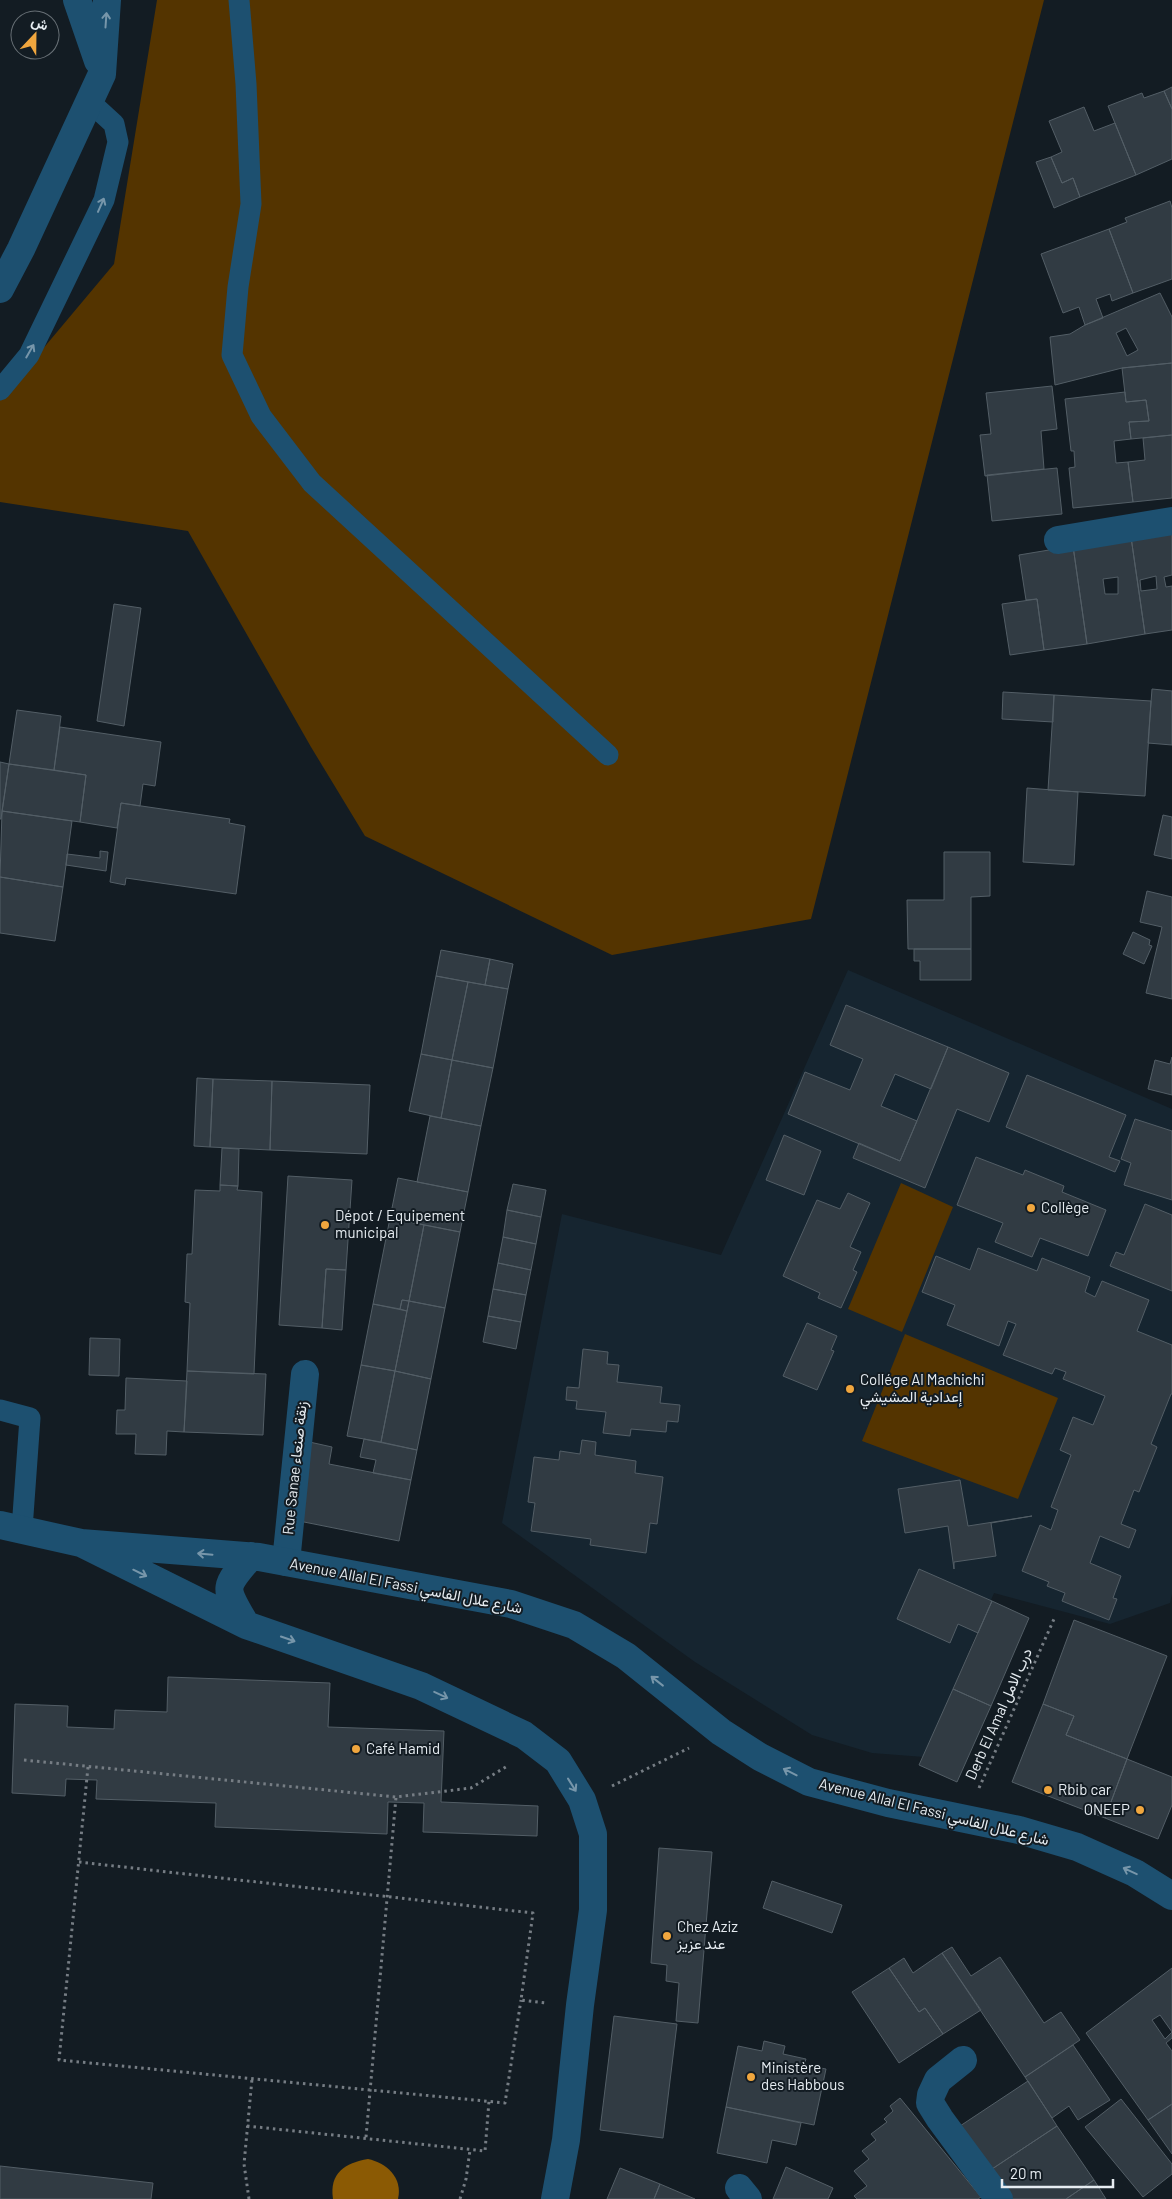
<svg xmlns="http://www.w3.org/2000/svg" width="1172" height="2199" viewBox="0 0 1172 2199" font-family="Barlow,Vazirmatn,sans-serif">
<style>
.built{fill:#162530}
.green{fill:#543400}
.water{fill:#8b5a04}
.building{fill:#313b43;stroke:#535e66;fill-rule:evenodd}
.lines{fill:none;stroke-linecap:round;stroke-linejoin:round}
.path{stroke:#767d84;stroke-width:3;stroke-dasharray:2.5 4;stroke-linecap:butt}
.service{stroke:#1d5070;stroke-width:21}
.minor{stroke:#1d5070;stroke-width:28}
.tertiary{stroke:#1d5070;stroke-width:28}
.oneway{stroke:#7796aa}
.poi-dot{fill:#f0a63e;stroke:#131c23;stroke-width:2}
.labels{text-anchor:middle;stroke-width:4;stroke-linejoin:round;paint-order:stroke}
.poi-label{font-size:15px;fill:#e6ecf1;stroke:#131c23;text-anchor:start}
.street-label{font-size:15px;fill:#e6ecf1;stroke:#131c23}
</style>
<rect width="100%" height="100%" fill="#131c23"/>
<path class="built" d="M848,970l324,139v485l-2,9 -60,21 -116,-31 -70,164 -52,-4 -60,-18 -117,-73 -193,-139 60,-309 159,41z"/>
<path class="green" d="M157,0h887l-233,919 -199,36 -247,-119 -54,-89 -123,-216 -188,-29v-102l114,-136z
M901,1183l52,24 -51,125 -54,-23z
M905,1334l153,64 -40,101 -156,-58z"/>
<path class="water" d="M368,2159c18,4 35,18 30,40h-65c-4,-26 12,-36 35,-40z"/>
<path class="building" d="M1172,87v22l-8,-18z
M1164,91l8,18v50l-36,16 -28,-69 34,-13 2,5z
M1084,107l10,24 21,-8 21,52 -56,22 -7,-19 -11,5 -11,-26 11,-5 -13,-31z
M1051,157l11,26 11,-5 7,19 -26,11 -18,-46z
M1170,201l2,7v71l-39,14 -24,-64 18,-7 -2,-4z
M1109,229l24,64 -21,8 -2,-7 -14,5 7,19 -18,7 -6,-18 -16,6 -22,-59z
M1160,293l12,24v46l-50,5 -67,17 -5,-48 20,-3 15,-9zM1126,328l12,22 -11,6 -11,-23z
M1172,363v72l-41,4 -2,-17 20,-1 -3,-21 -20,2 -4,-34z
M1052,386l5,43 -16,2 3,38 -59,7 -5,-41 11,-1 -5,-41z
M1125,392l1,10 20,-2 3,21 -20,1 2,17 -17,2 2,22 12,-1 5,40 -60,6 -4,-40 6,-1 -1,-16h-3l-6,-52z
M1172,435v63l-39,4 -5,-40 17,-2 -2,-22z
M1057,468l5,46 -70,7 -5,-46z
M1172,533v42l-8,2 2,10 6,-1v44l-27,4 -14,-97zM1156,576l1,13 -16,2 -1,-11z
M1131,537l14,97 -58,10 -14,-98zM1118,577v17h-13l-2,-15z
M1073,546l14,98 -43,6 -7,-51 -11,1 -7,-45z
M1037,599l7,51 -34,5 -8,-51z
M114,604l27,4 -17,118 -27,-5z
M1152,689l20,2v54l-24,-2z
M1003,692l51,3 -1,27 -51,-3z
M1054,695l97,6 -6,95 -97,-6z
M17,710l44,6 -7,54 -45,-6z
M60,727l101,15 -6,44 -12,-2 -3,22 -19,-3 -4,25 -37,-6 6,-47 -32,-5z
M0,762l9,2 -8,55h-1z
M9,764l77,11 -6,47 -78,-11z
M1027,788l51,4 -4,73 -51,-3z
M121,803l109,16 -1,4 16,3 -9,68 -110,-16 -1,7 -15,-3z
M2,811l70,10 -9,66 -63,-10z
M1163,815l9,2v42l-18,-4z
M100,851l8,1 -2,19 -40,-6 1,-11 33,4z
M944,852h46v44l-19,1v52h-63l-1,-49h37z
M0,877l63,10 -8,54 -55,-8z
M1147,891l25,6v102l-26,-6 16,-66 -22,-5z
M1133,932l17,8 -1,5 3,1 -8,18 -21,-10z
M914,949h57v31h-51v-19h-6z
M441,950l49,9 -5,26 -49,-9z
M490,959l23,5 -5,25 -23,-4z
M436,976l32,6 -16,78 -31,-6z
M468,982l40,7 -15,79 -41,-8z
M846,1005l102,42 -17,42 -36,-15 -14,32 36,15 -17,40 -112,-47 17,-42 45,18 13,-31 -33,-14z
M948,1047l61,26 -20,49 -32,-13 -32,79 -72,-30 6,-15 41,18z
M421,1054l31,6 -11,58 -32,-7z
M1172,1057v38l-24,-6 7,-29 15,4z
M452,1060l41,8 -12,58 -40,-8z
M1027,1075l99,40 -17,42 11,4 -5,11 -109,-45z
M197,1078l16,1 -3,68 -16,-1z
M213,1079l59,2 -2,69 -60,-3z
M272,1081l98,4 -3,69 -97,-4z
M430,1116l51,10 -13,66 -51,-10z
M1135,1119l37,12v69l-48,-15 7,-22 -10,-4z
M784,1135l37,16 -17,44 -38,-15z
M222,1148l17,1 -1,37 -18,-1z
M976,1157l47,18 2,-5 39,16 -2,6 44,18 -18,46 -48,-18 -8,19 -37,-15 8,-19 -46,-18z
M288,1176l64,4 -6,90 -20,-1 -4,59 -43,-3z
M398,1178l70,14 -8,40 -70,-14z
M513,1184l33,6 -5,27 -34,-7z
M220,1185l18,1 -1,4 25,2 -8,182 -67,-3 3,-68 -5,-1 2,-48h5l3,-64 25,1z
M848,1193l22,10 -20,44 11,5 -8,18 4,2 -16,36 -23,-10 2,-5 -37,-17 34,-76 23,9z
M1145,1204l27,11v76l-62,-25 6,-14 8,3z
M507,1210l34,7 -5,27 -33,-7z
M390,1218l34,7 -15,76 -7,-1 -2,9 -27,-5z
M424,1225l36,7 -15,76 -36,-7z
M503,1237l33,7 -5,26 -33,-7z
M978,1248l59,23 5,-13 48,19 -5,15 10,5 7,-16 47,19 -12,31 35,14v49h-1l-20,50 6,3 -18,45 -5,-2 -13,34 15,6 -7,18 -29,-12 -10,27 31,13 -8,22 4,1 -8,21 -47,-19 3,-8 -18,-7 2,-4 -27,-11 18,-46 11,5 7,-20 -7,-3 20,-52 -11,-5 13,-33 20,8 12,-29 -42,-17 3,-7 -11,-4 -3,6 -49,-19 13,-31 -8,-3 -9,25 -52,-21 8,-20 -33,-13 14,-36 34,14z
M498,1263l33,7 -5,25 -33,-6z
M326,1269l20,1 -4,60 -20,-2z
M493,1289l33,6 -5,27 -33,-6z
M402,1300l7,1 -2,10 -7,-2z
M409,1301l36,7 -14,71 -36,-8z
M373,1304l34,7 -12,60 -34,-6z
M488,1316l33,6 -5,27 -33,-7z
M807,1323l30,13 -6,14 3,1 -17,39 -34,-14z
M90,1338l30,1 -1,37 -30,-1z
M583,1349l25,3 -1,12 12,1 -2,17 45,5 -2,16 20,2 -2,17 -11,-1 -1,11 -35,-3 -1,7 -27,-3 3,-21 -30,-3 1,-8 -11,-1 1,-13 12,1z
M361,1365l34,6 -14,71 -34,-6z
M187,1371l79,3 -3,61 -79,-3z
M395,1371l36,8 -14,71 -36,-8z
M126,1378l61,3 -3,51 -17,-1 -1,24 -31,-1 1,-20h-20l1,-24h8z
M364,1439l53,11 -6,30 -38,-7 3,-13 -16,-3z
M582,1440l14,2 -1,13 41,6 -1,12 28,4 -6,47 -7,-1 -4,30 -56,-8 1,-6 -60,-8 4,-28 -7,-1 6,-45 25,3 1,-9 20,3z
M305,1441l27,6 -3,17 82,16 -12,61 -110,-22z
M960,1480l8,46 64,-10 -41,7 5,33 -42,6v7l-6,-43 -43,7 -7,-44z
M919,1569l73,32 -14,32 -20,-9 -8,19 -53,-24z
M992,1601l37,17 -38,88 -38,-17z
M1074,1620l93,36 -40,103 -61,-24 8,-19 -31,-12z
M168,1677l162,6 -2,44 116,4 -3,71 97,4 -1,30 -114,-4 1,-29 -36,-1 -1,32 -172,-7 1,-24 -120,-4 1,-19 -31,-1 -1,17 -53,-3 3,-89 53,2 -1,21 47,2 1,-19 52,2z
M953,1689l38,17 -34,76 -38,-17z
M1043,1704l31,12 -8,19 61,24 -22,59 -93,-36z
M1127,1759l45,18v28l-14,34 -53,-21z
M659,1848l53,4 -14,171 -22,-2 3,-38 -13,-2 1,-16 -16,-2z
M772,1881l70,24 -10,28 -69,-25z
M952,1947l19,29 29,-19 44,66 17,-11 19,28 -55,37 -83,-124z
M942,1953l39,57 -38,24 -18,-26 -6,4 -30,-44 15,-10 9,15z
M889,1968l30,44 6,-4 18,26 -44,29 -47,-71z
M1172,1968v64l-12,-17 -8,5 13,19 7,-7v6l-6,5 6,8v53l-24,16 -62,-87z
M614,2016l63,8 -14,114 -63,-8z
M764,2041l21,5 -2,8 23,5 -2,6 22,4 -12,56 -88,-18 12,-61 24,5z
M1073,2045l37,55 -32,20 -9,-14 -17,12 -27,-41z
M1028,2081l29,45 -68,45 -29,-45z
M900,2098l81,99 -3,2h-121l-3,-3 13,-10 -13,-15 15,-12 -7,-8 14,-11 -5,-6 16,-12 -3,-3 9,-8 -3,-5z
M1121,2099l51,65v10l-29,23 -58,-70z
M1172,2104v50l-24,-34z
M726,2107l75,16 -5,22 -24,-5 -5,23 -50,-10z
M1057,2126l37,54 -28,19h-58l-19,-28z
M0,2166l153,17 -2,16h-151z
M786,2167l47,21 -5,11h-55z
M620,2168l40,16 -6,15h-47z
M1094,2180l12,19h-40z
M660,2184l35,15h-41z"/>
<g class="lines">
<path class="path" d="M24,1760l372,37 75,-9 38,-23
M88,1767l-29,293 446,43 16,-103
M612,1786l77,-38
M979,1788l75,-169
M79,1862l454,51 -12,87 26,3
M247,2126l238,25 4,-50
M366,2137l30,-340
M249,2199l-5,-35 8,-85
M460,2199l6,-20 4,-29"/>
<path class="service" d="M239,0l7,84 5,120 -13,83 -6,68 29,61 51,67 296,272
M0,390l29,-35 75,-155 14,-58 -4,-18 -24,-22
M0,1410l30,8 -8,111"/>
<path class="minor" d="M1058,540l114,-19
M286,1562l19,-188
M963,2060l-25,20 -7,15 -1,8 10,16 59,80
M739,2188l9,11"/>
<path class="tertiary" d="M77,0l21,61
M0,289l21,-40 81,-175 5,-74
M0,1525l81,18 165,82 175,61 103,49 34,26 24,39 11,34v76l-13,95 -14,135 -11,59
M81,1543l178,14 252,47 63,21 52,31 95,76 39,25 49,25 79,21 131,27 58,17 58,26 37,23
M246,1625c-22,-38 -24,-36 5,-69"/>
</g>
<defs><path id="oneway-shaft" d="M-6 0H5M1.5-3L5.5 0L1.5 3" fill="none" stroke-width="1.6" stroke-linecap="round" stroke-linejoin="round" transform="scale(1.25)"/></defs>
<g class="oneway">
<use href="#oneway-shaft" transform="translate(106 20) rotate(-86)"/>
<use href="#oneway-shaft" transform="translate(101 205) rotate(-66)"/>
<use href="#oneway-shaft" transform="translate(30 351) rotate(-60)"/>
<use href="#oneway-shaft" transform="translate(205 1554) rotate(-175)"/>
<use href="#oneway-shaft" transform="translate(140 1573) rotate(26)"/>
<use href="#oneway-shaft" transform="translate(288 1639) rotate(19)"/>
<use href="#oneway-shaft" transform="translate(657 1681) rotate(-142)"/>
<use href="#oneway-shaft" transform="translate(441 1695) rotate(25)"/>
<use href="#oneway-shaft" transform="translate(790 1772) rotate(-153)"/>
<use href="#oneway-shaft" transform="translate(572 1785) rotate(58)"/>
<use href="#oneway-shaft" transform="translate(1130 1871) rotate(-155)"/>
</g>
<g class="poi-dot">
<circle cx="1031" cy="1208" r="5"/>
<circle cx="325" cy="1225" r="5"/>
<circle cx="850" cy="1389" r="5"/>
<circle cx="356" cy="1749" r="5"/>
<circle cx="1048" cy="1790" r="5"/>
<circle cx="1140" cy="1810" r="5"/>
<circle cx="667" cy="1936" r="5"/>
<circle cx="751" cy="2077" r="5"/>
</g>
<g class="labels">
<g class="poi-label">
<text x="1041" y="1213">Collège</text>
<text x="335" y="1221">Dépot / Equipement<tspan x="335" dy="17">municipal</tspan></text>
<text x="860" y="1385">Collége Al Machichi<tspan x="860" dy="17">إعدادية المشيشي</tspan></text>
<text x="366" y="1754">Café Hamid</text>
<text x="1058" y="1795">Rbib car</text>
<text x="1130" y="1815" text-anchor="end">ONEEP</text>
<text x="677" y="1932">Chez Aziz<tspan x="677" dy="17">عند عزيز</tspan></text>
<text x="761" y="2073">Ministère<tspan x="761" dy="17">des Habbous</tspan></text>
</g>
<g class="street-label">
<text transform="translate(295 1468) rotate(-84)" y="5">Rue Sanae زنقة صنعاء</text>
<text transform="translate(406 1586) rotate(11)" y="5">Avenue Allal El Fassi شارع علال الفاسي</text>
<text transform="translate(999 1714) rotate(-66)" y="5">Derb El Amal درب الامل</text>
<text transform="translate(934 1812) rotate(14)" y="5">Avenue Allal El Fassi شارع علال الفاسي</text>
</g>
</g>
<g transform="translate(35 35) rotate(22)"><circle r="24" fill="#131c23" stroke="#676f75"/>
<path d="M0-4L9 19L0 12L-9 19Z" fill="#f0a63e"/>
<text y="-8" font-size="14" font-weight="bold" text-anchor="middle" fill="#e6ecf1">ش</text>
</g>
<path d="M1002 2179v8h111v-8" fill="none" stroke="#e6ecf1" stroke-width="2.5"/>
<text x="1010" y="2179" font-size="15" fill="#e6ecf1" stroke="#131c23" stroke-width="4" paint-order="stroke">20 m</text>
</svg>
